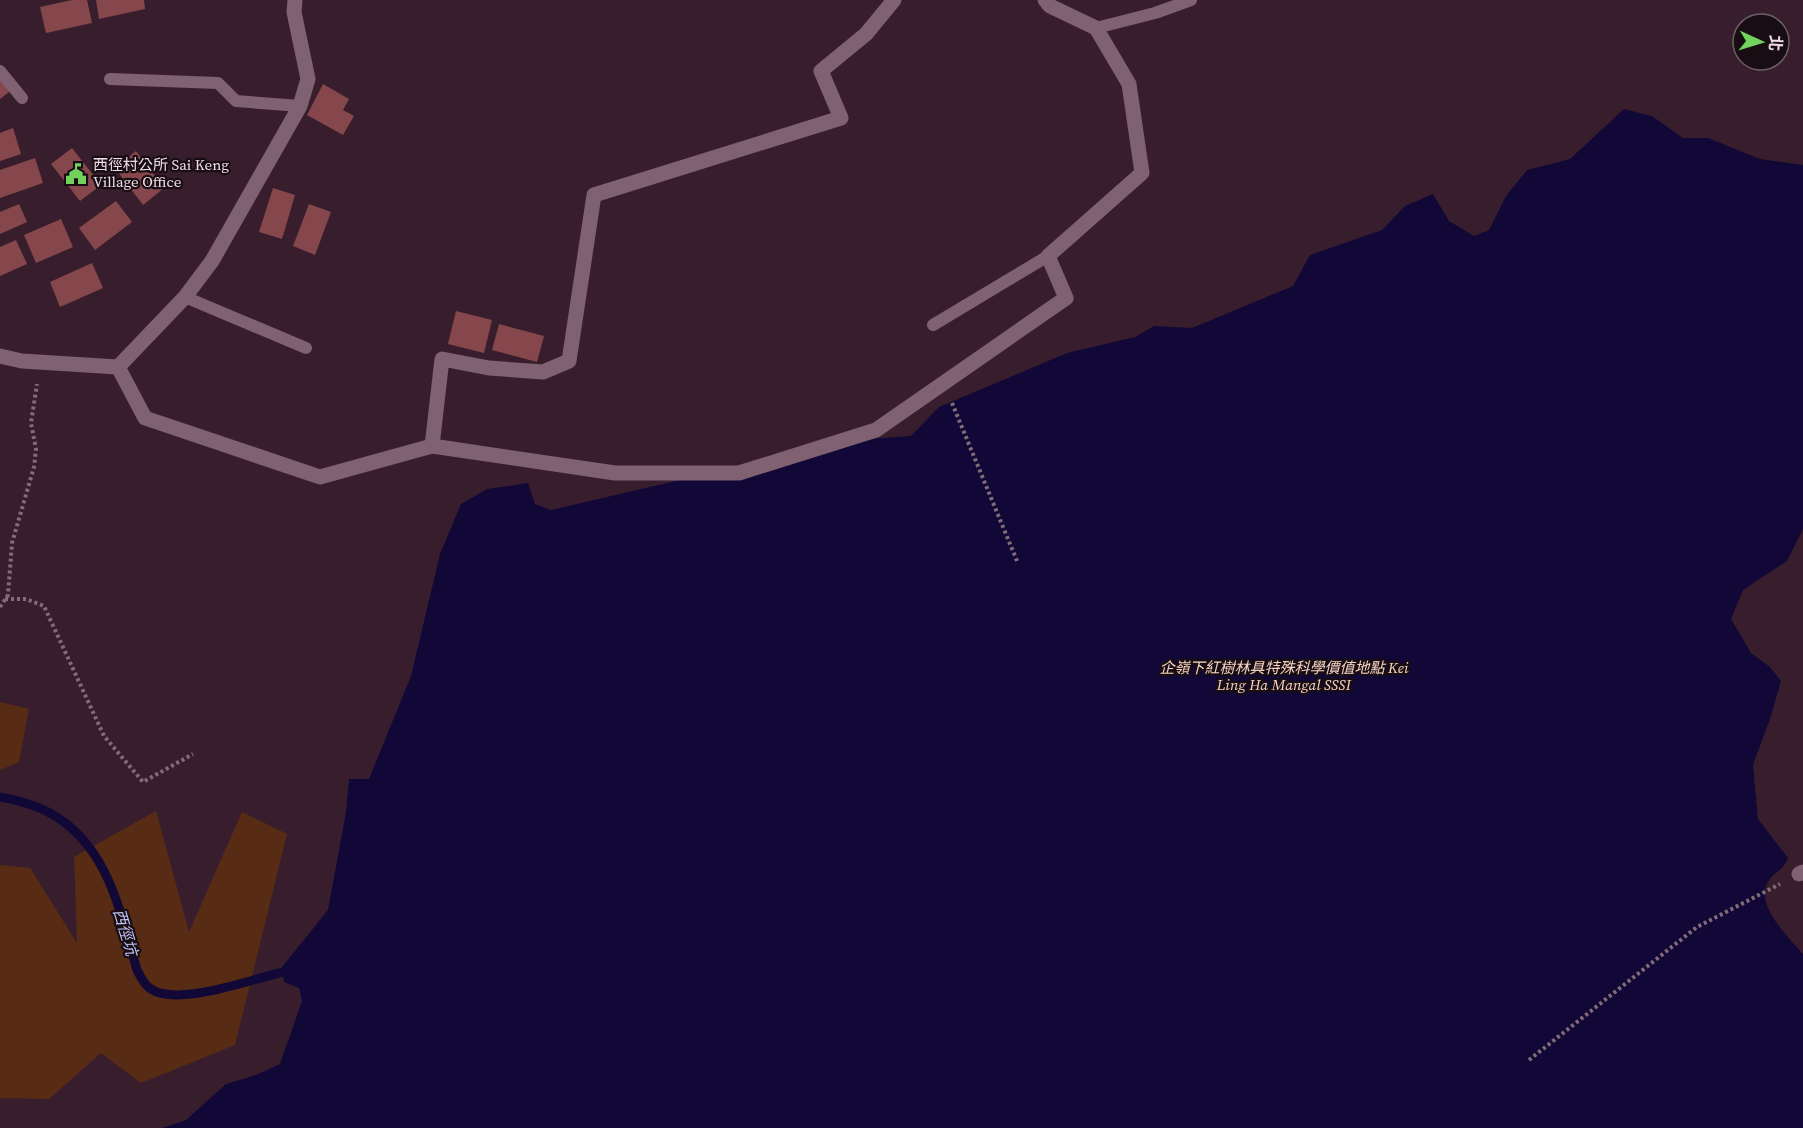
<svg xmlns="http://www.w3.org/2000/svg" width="1803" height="1128" viewBox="0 0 1803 1128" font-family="'Source Serif 4','Noto Sans TC',serif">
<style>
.green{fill:#582c14}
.water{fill:#110837}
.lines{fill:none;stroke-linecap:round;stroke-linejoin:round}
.stream{stroke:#110837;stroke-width:9}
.building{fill:#85474c}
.path{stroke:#836c78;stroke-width:4;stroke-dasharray:3 3;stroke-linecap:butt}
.service{stroke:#7f6171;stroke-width:12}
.minor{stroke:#7f6171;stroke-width:15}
.labels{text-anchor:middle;stroke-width:4.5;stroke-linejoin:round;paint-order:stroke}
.poi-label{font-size:15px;fill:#efdde6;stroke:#180d13;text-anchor:start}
.park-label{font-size:15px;font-style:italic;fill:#f6d3c2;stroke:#180d13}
.water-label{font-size:16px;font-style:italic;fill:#c0c1f2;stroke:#180d13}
</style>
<rect width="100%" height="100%" fill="#381e2d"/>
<path class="green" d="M0,702l29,7 -10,53 -19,8z
M156,811l33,121 53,-120 45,22 -52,211 -94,38 -40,-30 -52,46 -49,-1v-233l30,3 47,75 -3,-86z"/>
<path class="water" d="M1624,109l28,7 31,22h25l52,21 43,6v364l-16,32 -44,29 -12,29 20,34 19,14 11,14 -11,38 -17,46 5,54 30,39c-7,15 -10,11 -18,21 -19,23 19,59 33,75v174h-1641l24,-8 40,-36 30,-9 24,-11 22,-63 -3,-13 -15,-6 -2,-15 46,-57 18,-98 3,-33h20l42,-103 29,-122 21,-50 26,-15 41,-6 7,21 16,6 301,-70 59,-4 28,-29 128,-54 68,-16 19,-11 38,2 101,-42 17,-31 72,-25 23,-24 28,-12 16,27 25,15 15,-6 17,-34 21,-26 43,-11z"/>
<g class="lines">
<path class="stream" d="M0,797c16,3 33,7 48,15 60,31 72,100 89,158 4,7 7,15 14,19 26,18 102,-10 132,-17"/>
</g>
<path class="building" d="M72,0h15l5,23 -46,10 -6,-26z
M96,0h48l1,9 -46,10z
M0,73l13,16 -13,10z
M323,84l26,15 -6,11 11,6 -11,19 -36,-20z
M13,128l8,26 -21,7v-28z
M72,148l29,37 -21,16 -29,-37z
M136,151l28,37 -21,17 -28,-37z
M35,158l8,25 -43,15v-28z
M273,188l22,7 -13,44 -23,-7z
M116,201l16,21 -37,28 -16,-22z
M19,204l8,18 -27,12v-22z
M309,204l22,8 -16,43 -22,-9z
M61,219l12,28 -37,16 -12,-28z
M16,240l11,24 -27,12v-29z
M92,263l11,25 -43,19 -10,-25z
M456,311l36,9 -8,33 -36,-9z
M499,324l45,12 -7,26 -45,-12z"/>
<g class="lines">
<path class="path" d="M952,403l65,158
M5,599h21l18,7 60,130 39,46 50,-28
M0,607l8,-12 4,-52 22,-76 2,-18 -5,-26 6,-39
M1529,1060l168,-133 83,-43"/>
<path class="service" d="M1096,28l59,-15 36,-13
M0,71l22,27
M110,79l108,4 18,18 64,5
M185,297l121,51
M933,325l115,-69"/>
<path class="minor" d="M0,356l22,5 96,6 27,51 175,59 112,-31 183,27h124l137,-43 190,-132 -18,-42 94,-83 -13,-89 -33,-56 -46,-22 -5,-6
M118,367l67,-70 27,-36 88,-155 8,-27 -14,-67 1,-12
M432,446l10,-87 47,9 54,4 26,-11 25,-166 247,-77 -20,-47 45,-37 28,-34
M1799,874l4,-2"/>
</g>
<defs>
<symbol id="civic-bare" viewBox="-9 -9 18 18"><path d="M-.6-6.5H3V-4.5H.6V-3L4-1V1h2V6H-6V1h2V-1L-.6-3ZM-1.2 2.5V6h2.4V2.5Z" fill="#73d25d" stroke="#180d13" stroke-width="2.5" paint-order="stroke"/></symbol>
</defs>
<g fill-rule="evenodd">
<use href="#civic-bare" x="61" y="159" width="30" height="30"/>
</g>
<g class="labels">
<g class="poi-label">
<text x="93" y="170">西徑村公所 Sai Keng<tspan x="93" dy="17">Village Office</tspan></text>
</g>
<g class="park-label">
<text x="1284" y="673">企嶺下紅樹林具特殊科學價值地點 Kei<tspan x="1284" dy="17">Ling Ha Mangal SSSI</tspan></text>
</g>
<g class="water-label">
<text transform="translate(126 932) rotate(73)" y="6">西徑坑</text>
</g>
</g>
<g transform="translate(1761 42) rotate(94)"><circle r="28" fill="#180d13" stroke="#6e6067" stroke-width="1.5"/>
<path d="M0-4.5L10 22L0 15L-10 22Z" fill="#73d25d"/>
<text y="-9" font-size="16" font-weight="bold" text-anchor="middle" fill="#efdde6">北</text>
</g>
</svg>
